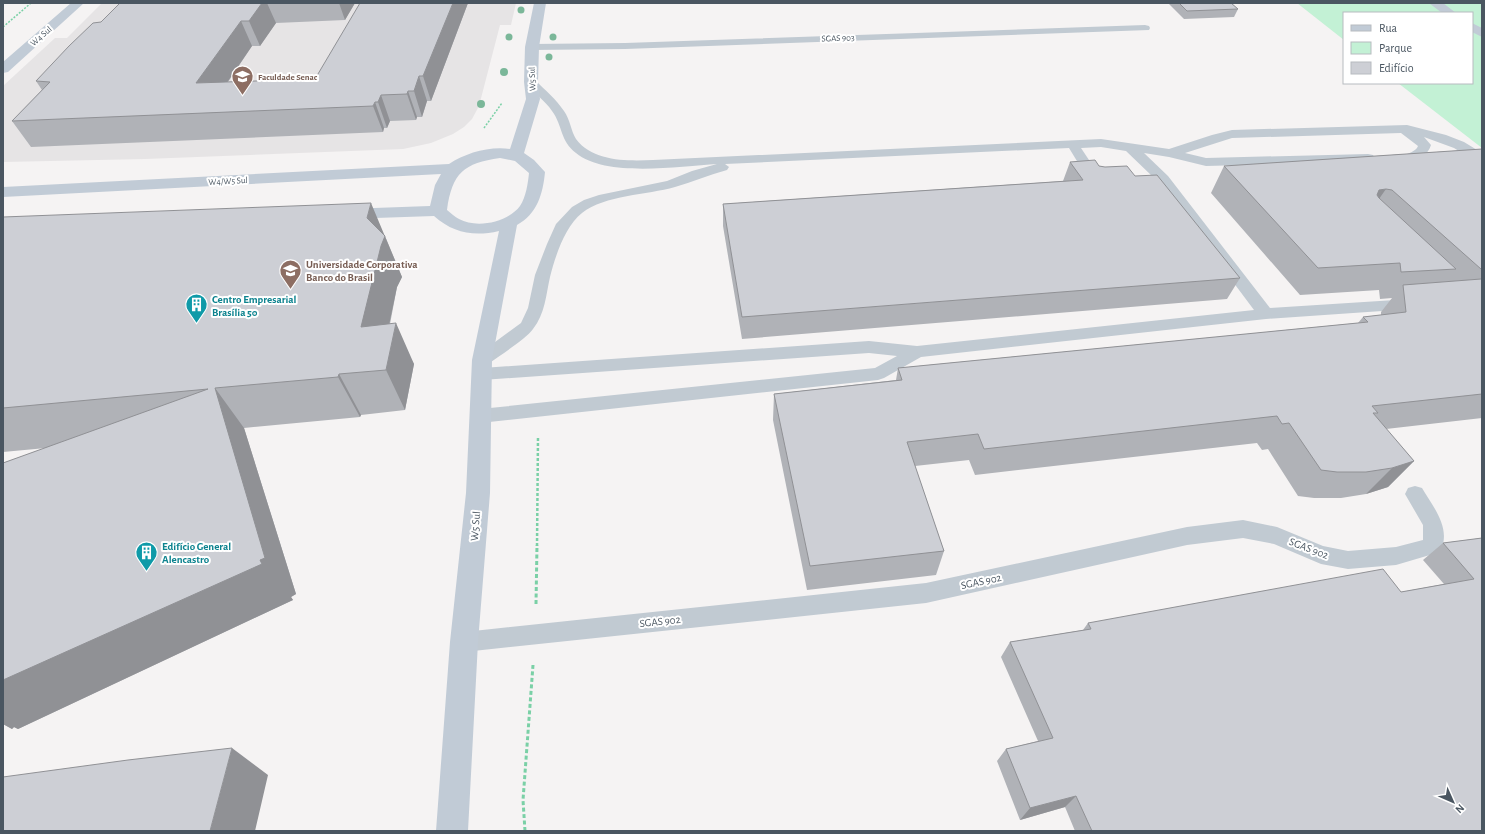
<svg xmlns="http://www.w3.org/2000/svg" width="1485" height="834" viewBox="0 0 1485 834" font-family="'Alegreya Sans',sans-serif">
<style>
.education{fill:#e6e4e5}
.green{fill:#c3f1d5}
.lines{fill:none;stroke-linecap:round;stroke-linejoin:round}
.path-far2{stroke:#7ad0a6;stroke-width:1.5;stroke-dasharray:2 1.5;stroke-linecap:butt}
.path-far1{stroke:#7ad0a6;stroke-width:2.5;stroke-dasharray:3 2;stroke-linecap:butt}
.path{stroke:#7ad0a6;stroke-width:3;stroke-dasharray:4 2.5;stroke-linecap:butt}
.service{fill:#c1cad2;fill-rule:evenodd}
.secondary{fill:#c1cbd6;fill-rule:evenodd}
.tree{fill:#7bb799}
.wall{fill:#b0b2b7}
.shaded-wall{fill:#909195}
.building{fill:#cdcfd5;stroke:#909195}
.labels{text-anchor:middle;stroke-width:4;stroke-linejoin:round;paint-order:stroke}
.far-street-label{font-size:9px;fill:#4a5661;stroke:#fff}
.far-education-label{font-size:9px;font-weight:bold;fill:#785e54;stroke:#fff;text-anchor:start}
.education-label{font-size:11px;font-weight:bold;fill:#785e54;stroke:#fff;text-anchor:start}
.culture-label{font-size:11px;font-weight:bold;fill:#0d838f;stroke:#fff;text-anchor:start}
.street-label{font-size:11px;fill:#4a5661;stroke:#fff}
</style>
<rect width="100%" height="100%" fill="#f5f3f3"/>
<path class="education" d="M102,3h414l-5,22h-11l-21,81 -7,13 -8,8 -11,7 -22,9 -28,6 -258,10 -142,3v-76l52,-48h12z"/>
<path class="green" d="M1297,3h185v145l-84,-65h74v-70h-128v27z"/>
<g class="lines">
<path class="path-far2" d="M3,27l28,-24
M484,128l18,-25"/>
<path class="path-far1" d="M537,546l1,-109"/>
<path class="path" d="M536,604l1,-59
M525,831l-2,-31 10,-135"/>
<path class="service" d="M1145,25l4,1 1,2 -1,2 -524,19 -93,1 -5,-3 5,-3 93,-1z
M531,79l4,1c10,10 21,19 29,31 6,8 7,20 12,28 17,23 52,22 77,21l448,-21 68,10 43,-14 20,-5 175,-5 39,10 18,7 18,11v10l-5,-1 -23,-14 -30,-11 7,8c-3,10 -14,17 -25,15l-2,-3c4,-5 12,-5 14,-11l-17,-13 -169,5 -47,15 21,5 162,-4 5,1 2,3 -2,3 -5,1 -162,4 -37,-9 -25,-4 24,23 102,132 141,-9 6,1 2,4 -2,4 -6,1 -145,10 -345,38 -37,21 -6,2 -398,43 -6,-2 -3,-5 3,-5 6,-2 395,-41 22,-12 -28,-3 -387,27 -6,-2 -3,-4 3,-4 6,-2 387,-27 48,5 337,-36 -95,-127 -22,2 -5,-1 -2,-3 2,-3 20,-2 -26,-25 -25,-4 -20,1 22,33 -2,3h-10l-22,-36 -344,16 4,3 -2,3c-18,5 -35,12 -52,17 -28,8 -70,8 -93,26 -17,13 -27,44 -32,64 -4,18 -5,37 -17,52 -7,10 -34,27 -45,35l-6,2 -6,-2 -2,-4 2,-4 45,-33 7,-15 7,-33 12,-31 9,-20 16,-17 12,-7 15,-5 68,-14 25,-10 25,-7c-37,2 -111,14 -141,-11 -16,-12 -13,-27 -24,-42 -7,-11 -19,-18 -27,-29l2,-2z
M1415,486l7,2c12,20 30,41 18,64l-44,13 -48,4 -27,-5 -47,-20 -31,-6 -56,7 -261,58 -462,49 -8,-3 -3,-7 3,-7 8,-3 462,-49 261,-56 56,-7 34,7 46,19 25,5 48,-4 27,-7v-15l-18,-31 3,-6z"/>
<path class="secondary" d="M71,3h13l-76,69 -5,1v-11z
M534,3h12l-7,44 -1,35 2,17 -16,54 10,7 11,12c-2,22 -8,42 -28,53l-25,135 -2,133 -12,149 -10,189h-32l14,-189 16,-149 6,-133 27,-129c-25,6 -46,2 -65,-15l-88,3 -6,-1 -3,-4 3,-4 6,-1 84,-3 5,-21 6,-11 -438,23v-10l446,-23c17,-11 40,-18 61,-15l16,-50 -2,-17 1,-35zM500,158l15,3 14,12c-1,10 -3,24 -9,33 -12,16 -43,23 -61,13 -4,-2 -8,-6 -12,-9 5,-37 17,-47 53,-52z
M1429,3h14l13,10h-14z
M1472,23l10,5v9l-10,-5z"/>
</g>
<g class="tree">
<circle cx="521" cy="10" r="3.5"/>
<circle cx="509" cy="37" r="3.5"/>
<circle cx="553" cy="37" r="3.5"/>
<circle cx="549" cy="57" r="3.5"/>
<circle cx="504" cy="72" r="4"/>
<circle cx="481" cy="104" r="4"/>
</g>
<path class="wall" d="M120,3h235l-10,17 -69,3 -16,23h-8l-24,36 87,-3 153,-76 -37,98h-4l-5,16h-5l-1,3 -26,1 -3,7h-3l-1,4 -352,15 -19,-26 30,-31 -6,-9 65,-59z
M1168,3h63l7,6 -4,8 -50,2z
M1482,149v269l-96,11 28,32 -26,26 -22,7 -25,4h-27l-16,-2 -30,-47 -6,1 -5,-7 -282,32 -6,-15 -54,6 29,85 -8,24 -129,15 -34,-170 1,-26 122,-14 2,-12 460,-45 5,-6 18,-2v-3l11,-14 -12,1 -1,-9 -79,5 -89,-102 13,-27z
M1070,162l29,4 36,10 105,102 -13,21 -485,40 -19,-113v-22l340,-23z
M3,217l381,18 1,1 17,41 -5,10 -7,37 24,40 -9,46 -44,5 -1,2 -116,11 52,166 -5,3 2,3 -275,129 -4,-2 -2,2 -9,-5v-261l43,-15 -43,4z
M1482,538v293h-407l-10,-24 -45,13 -23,-59 9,-12 32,-8 -37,-84 9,-15 73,-12 5,-7 313,-31 43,-8 -21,-24 20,-17z"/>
<path class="shaded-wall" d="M262,3h5l9,20 -16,23 -11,-25z
M339,3h16l-10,17z
M453,3h15l-37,98 -8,-25z
M241,21l11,25 -43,63 -13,-26z
M419,76l8,25 -5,16 -8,-26z
M408,91l9,26 -1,3 -9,-26z
M381,95l9,26 -3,7 -9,-26z
M375,102l9,26 -1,4 -10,-26z
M1386,189l-19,27 12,-26z
M371,203l31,74 -5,10 -17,81 -19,-41 6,-109z
M396,323l18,41 -9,46 -19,-40z
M339,374l22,41 -1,2 -22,-40z
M215,388l29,40 52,166 -5,3 2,3 -275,129 -4,-2 -2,2 -9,-5v-44l257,-120z
M1414,461l-26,26 -22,7 26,-26z
M232,748l36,27 -13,56h-45z
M1076,796l-11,11 -45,13 10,-12z"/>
<path class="building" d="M120,3h142l-13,18h-8l-45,62 119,-4 45,-76h93l-30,73h-4l-5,15h-6l-1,3 -26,1 -3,7h-3l-2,4 -361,15 38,-39 -14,-1 33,-35 24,-23 8,-1z
M1179,3h52l7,6 -51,2z
M1482,149v121l-1,-1 -89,-79 -6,-1 -7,1 -2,5 2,3 77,71 -55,3 -1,-9 -82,5 -94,-102z
M1095,160l4,6 6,1 22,-1 8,10 22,-1 83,103 -498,39 -19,-113 360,-24 -13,-18z
M371,203l-4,15 18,18 -4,10 -20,81 35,-4 -10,47 -47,4 -1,3 -123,11 50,170 -5,2 2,4 -259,116v-217l205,-74 -205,19v-191z
M1482,278v116l-110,12 6,7h-5l41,48 -22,7 -26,4h-29l-16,-2 -32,-47 -7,1 -5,-8 -293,33 -6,-15 -71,8 37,109 -134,15 -36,-172 128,-14 -4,-12 470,-46 -5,-5 43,-5 -3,-27 78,-6z
M1482,538v293h-390l-16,-35 -46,12 -24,-59 47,-11 -43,-96 81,-13 -3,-6 295,-54 18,23 73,-13 -31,-36z
M232,748l-22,83h-207v-54l125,-17z"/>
<defs>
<symbol id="university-pin" viewBox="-11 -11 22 30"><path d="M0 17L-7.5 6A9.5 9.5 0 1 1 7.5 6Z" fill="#8d6e63" stroke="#fff"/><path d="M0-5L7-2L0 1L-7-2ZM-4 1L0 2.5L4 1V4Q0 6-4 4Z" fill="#fff"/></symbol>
<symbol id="building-pin" viewBox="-11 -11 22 30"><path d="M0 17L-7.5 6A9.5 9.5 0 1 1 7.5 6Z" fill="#0f9aa8" stroke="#fff"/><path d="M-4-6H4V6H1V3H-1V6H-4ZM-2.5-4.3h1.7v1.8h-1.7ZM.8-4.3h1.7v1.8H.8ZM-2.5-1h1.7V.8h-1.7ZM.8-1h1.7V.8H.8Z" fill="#fff"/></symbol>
</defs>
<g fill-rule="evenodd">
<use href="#university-pin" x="230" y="64" width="25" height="34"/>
<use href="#university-pin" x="278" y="258" width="25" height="34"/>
<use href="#building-pin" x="184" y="292" width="25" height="34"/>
<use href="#building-pin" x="134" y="540" width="25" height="34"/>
</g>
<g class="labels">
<g class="far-street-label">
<text transform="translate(41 36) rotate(-41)" y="3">W4 Sul</text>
<text transform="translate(838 38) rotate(-2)" y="3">SGAS 903</text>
<text transform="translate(532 79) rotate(-92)" y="3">W5 Sul</text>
<text transform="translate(228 181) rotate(-3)" y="3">W4/W5 Sul</text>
</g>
<g class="far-education-label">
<text x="258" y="80">Faculdade Senac</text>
</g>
<g class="education-label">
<text x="306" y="268">Universidade Corporativa<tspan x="306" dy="13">Banco do Brasil</tspan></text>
</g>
<g class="culture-label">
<text x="212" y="303">Centro Empresarial<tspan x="212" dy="13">Brasília 50</tspan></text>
<text x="162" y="550">Edifício General<tspan x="162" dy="13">Alencastro</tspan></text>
</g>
<g class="street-label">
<text transform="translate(475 526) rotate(-85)" y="4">W5 Sul</text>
<text transform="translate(1309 548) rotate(21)" y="4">SGAS 902</text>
<text transform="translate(981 581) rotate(-12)" y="4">SGAS 902</text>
<text transform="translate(660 621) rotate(-6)" y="4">SGAS 902</text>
</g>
</g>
<rect width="1485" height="834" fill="none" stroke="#4a5661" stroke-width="8"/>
<rect x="1343" y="12" width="130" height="72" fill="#ffffff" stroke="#b7bbc0"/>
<rect x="1351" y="25" width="20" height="6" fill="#c1cbd6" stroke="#b7bbc0"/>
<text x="1379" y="32" font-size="12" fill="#4a5661">Rua</text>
<rect x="1351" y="42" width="20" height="12" fill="#c3f1d5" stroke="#b7bbc0"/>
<text x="1379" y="52" font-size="12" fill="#4a5661">Parque</text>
<rect x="1351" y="62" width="20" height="12" fill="#cdcfd5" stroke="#b7bbc0"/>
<text x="1379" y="72" font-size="12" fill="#4a5661">Edifício</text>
<g transform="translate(1453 802) rotate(135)" stroke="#ffffff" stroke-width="3" paint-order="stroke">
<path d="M0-3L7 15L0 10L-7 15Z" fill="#4a5661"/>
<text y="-6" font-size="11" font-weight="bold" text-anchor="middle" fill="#4a5661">N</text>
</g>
</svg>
